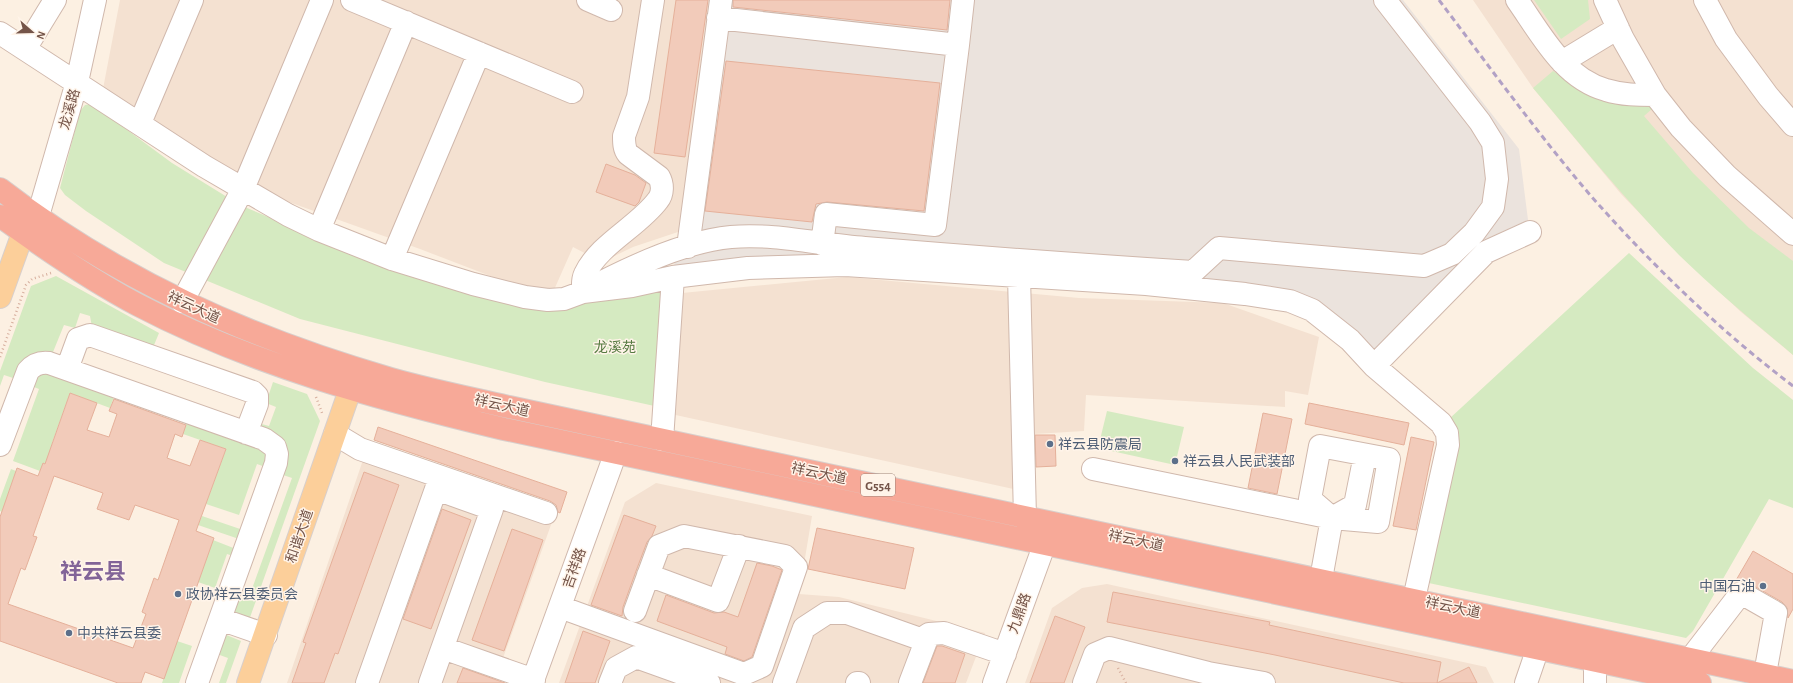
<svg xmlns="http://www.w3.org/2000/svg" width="1793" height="683" viewBox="0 0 1793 683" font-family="'Alegreya Sans','Noto Sans SC',sans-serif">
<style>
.residential{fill:#f4e1d1}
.industrial{fill:#ebe3dd}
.green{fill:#d5eac1}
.building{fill:#f2cbba;stroke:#e5b09a;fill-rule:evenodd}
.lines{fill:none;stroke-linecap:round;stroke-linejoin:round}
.minor-casing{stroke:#d0b8ac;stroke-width:24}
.major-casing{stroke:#d8cfcc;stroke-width:24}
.highway-casing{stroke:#d8cfcc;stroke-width:24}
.path{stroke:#d6ae9d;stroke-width:2.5;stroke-dasharray:1 3;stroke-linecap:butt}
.minor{stroke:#fff;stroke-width:22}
.major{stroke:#fccf9a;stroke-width:22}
.highway{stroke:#f7a998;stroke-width:22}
.rail{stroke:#b2a1c5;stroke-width:3;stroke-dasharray:6 4;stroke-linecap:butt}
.service-dot{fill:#5c6f8a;stroke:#fff4e9;stroke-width:1.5}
.labels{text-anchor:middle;stroke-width:3;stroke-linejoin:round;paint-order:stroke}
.shield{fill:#fff4e9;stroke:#9e8479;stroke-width:1}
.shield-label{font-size:13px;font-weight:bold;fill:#745449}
.street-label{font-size:14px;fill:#745449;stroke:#fff4e9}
.park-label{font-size:14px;fill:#567a41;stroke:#fff4e9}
.service-label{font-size:14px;fill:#4e5e75;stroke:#fff4e9;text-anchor:start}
.town-label{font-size:22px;font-weight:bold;fill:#826498;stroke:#fff4e9}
</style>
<rect width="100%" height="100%" fill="#fcf0e2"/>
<path class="residential" d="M120,0h591l-30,231 -48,16 -31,15 -29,-15 -23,52 -130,-50 -134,-48 -184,-107z
M1473,0h320v355l-52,-43 -61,-57 -59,-61 -88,-106z
M847,277l232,21 144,5 96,34 -11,58 -23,-4v16l-199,-12 -2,36 -66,4v55l-347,-76 11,-121z
M364,457l188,65 -58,161h-207z
M656,483l156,33 -13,78 40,3 146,36 -19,50h-407l66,-181z
M1107,584l379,83 8,16h-469l27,-75 30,-20z"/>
<path class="industrial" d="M711,0h692l116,149 9,71 -47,21 -33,38 -73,74 -63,-49 -329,-35 -310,5z"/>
<path class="green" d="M1534,0h54l2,19 -29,20z
M1553,71l21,13 73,17 5,8 -8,7 49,57 56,55 44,33v94c-39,-33 -78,-65 -114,-100 -52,-53 -98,-110 -146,-167z
M92,104l80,59 68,42 83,35 221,68 114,-17 5,2 -4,114 -114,-25 -245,-63 -136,-56 -78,-52 -21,-16 -5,-7 20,-77 5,-6z
M1629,253l124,115 40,32v108l-24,-9 -76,132 -7,7 -262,-56 25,-163z
M56,276l103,57 -7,17 -60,-23 -2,-11 -10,-3 -5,15 -11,-3 -11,27 11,5 -48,22 -12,-4 -4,11v-15l31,-85z
M37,369l78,25 -5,14 -40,-15 -18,50 -2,23 -7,-3 -3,8 -27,-10 26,-72 -10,-4z
M273,382l34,12 13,27 -72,202 -12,-4 -4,-9 4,-14 12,4 44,-122 -12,-4 -22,-51 11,3 7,-19 -10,-4z
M1107,411l77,16 -9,38 -77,-17z
M187,420l80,31 1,17 -11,-4 -18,51 -33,-11 20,-55 -43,-15z
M11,469l5,2 -14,41 -2,-1v-12z
M202,516l44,15 -7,8 -41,-14z
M213,540l23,9v8l-9,-3 -12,34 -17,-6z
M224,634l17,7 -15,42h-7l9,-25 -11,-4z
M177,641l15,5 -13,37h-17z"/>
<path class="building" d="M676,0h32l-23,157 -31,-4z
M733,0h217l-3,30 -214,-23z
M726,61l214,22 -16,128 -97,-9 -11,2 -4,18 -107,-11z
M606,164l29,11 11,8 -7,19 -4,4 -39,-14z
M70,393l27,10 -10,27 22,7 8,-23 -8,-3 5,-12 72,26 -4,12 -7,-3 -8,24 23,8 10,-26 26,9 -30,82 18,7 -50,141 -19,-7 -4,11h-23l-118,-42v-124l17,-49 21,8 5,-13 2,1zM54,476l49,17 -6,16 32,11 6,-15 44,15 -21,60 -4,-2 -12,34 4,2 -13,34 -125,-44 13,-36 4,2 12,-33 -4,-1z
M1309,403l100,20 -5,22 -99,-21z
M1263,413l29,6 -15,75 -29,-6z
M378,427l189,65 -7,21 -2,-1 -2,-7 -6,-4 -176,-61z
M1035,435h20l1,31 -20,1z
M1411,437l23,5 -18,88 -23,-4z
M364,472l35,13 -61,169 -3,-1 -11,30h-32l14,-40 -3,-1z
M442,509l29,11 -40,109 -28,-10z
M624,515l32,11 -4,10 -5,6 -11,29 -13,36 -1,9 -31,-11z
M817,528l97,20 -9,41 -97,-20z
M512,529l31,11 -39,111 -32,-11z
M1753,551l40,23v35l-5,9 -1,-10 -5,-6 -35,-20 -6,-1 -6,1z
M757,563l15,3 10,4 -30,87 -8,4 -19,-7 2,-7 -70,-26 9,-26 48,18 10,-1 14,5z
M1113,592l157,30 -1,3 172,37 -4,21 32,-16 8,16h-73l-129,-28 -168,-33z
M1055,616l30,11 -21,56h-34z
M583,631l27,10 -15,42h-30z
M937,646h5l23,8 -10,29h-32z
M463,668l42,15h-48z"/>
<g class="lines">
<defs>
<path id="minor" d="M352,0l220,92
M588,0l23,10
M653,0l-15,97 -14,39c0,7 0,13 4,18l31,23c4,7 4,17 -1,23 -19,26 -59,44 -73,74 -3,6 -2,12 -2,18 41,-22 101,-51 148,-55 44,-4 90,8 134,11 109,9 218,17 328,24l26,-24 205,18 28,-12 22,-21 19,-26 4,-28 -4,-36 -13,-21 -95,-122
M1517,0c24,34 46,78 89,90 16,5 32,5 49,5
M1605,0l18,39 32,56 26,33 46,48 66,58
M1705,0l21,39 42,57 25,29
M718,18l240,27 5,-45
M0,33l204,133 84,49 31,15 73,29 81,25 52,13 23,3 16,-1 19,-7 49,-6 41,-9 75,-9 97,-3 301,19 99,10 45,7 22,9 38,30 24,26 67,57 6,10 1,12 -34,154
M25,49l30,-49
M1562,62l56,-34
M140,123l52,-123
M38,216l39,-134 18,-82
M319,230l87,-208
M822,244l4,-30 109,11 23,-180
M688,247l33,-247
M392,259l87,-206
M1019,276l6,241
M182,302l61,-113 79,-189
M1374,366l112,-114 44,-20
M67,369l11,-30 12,-4 163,57 4,4v8l-11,29
M335,434l25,15 186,64
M662,440l11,-163
M0,445l28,-74c6,-7 13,-9 21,-8l215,76 11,8 2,7 -1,9 -79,220
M1093,469l239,49 46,4 11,-63 -69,-13 -10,53 22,19 23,-13 10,-50
M648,575l70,26 21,-55
M1321,579l11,-61
M560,607l184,67 18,-8 34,-99 -11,-11 -101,-20 -25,10 -24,65
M220,619l46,16
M920,640l9,-6 15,-1 61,21
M443,648l91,32
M1691,658l50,-65 35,20 -11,61
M1595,660v23
M367,683l69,-194 56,20 -62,174
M532,683l84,-231
M610,683l6,-15 20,-11 73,26
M784,683l20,-55 23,-15h20l79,28 -16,42
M857,683h2
M994,683l51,-140
M1084,683l11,-29 14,-6 99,25 56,10
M1526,683l12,-35"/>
<path id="major" d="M0,297l23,-64
M248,683l102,-293"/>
<path id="highway" d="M0,189c118,91 249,149 391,190 39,11 79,19 118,28l1284,274
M0,216c44,32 89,63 138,89 115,60 240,94 366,124l1196,254"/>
</defs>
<use href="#minor" class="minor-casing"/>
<use href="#major" class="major-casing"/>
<use href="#highway" class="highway-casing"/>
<path class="path" d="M0,357l26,-72 6,-6 19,-6
M316,397l6,16
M1118,668l8,15"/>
<use href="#minor" class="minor"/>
<use href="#major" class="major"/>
<use href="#highway" class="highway"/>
<path class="rail" d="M1439,0c50,66 98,133 152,196 61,69 128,134 202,190"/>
</g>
<g class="service-dot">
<circle cx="1050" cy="444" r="4"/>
<circle cx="1175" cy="461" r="4"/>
<circle cx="1763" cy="586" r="4"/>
<circle cx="178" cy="594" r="4"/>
<circle cx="69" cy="633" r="4"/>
</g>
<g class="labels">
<rect class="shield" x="861" y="474" width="34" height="22" rx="3"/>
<g class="shield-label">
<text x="878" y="490">G554</text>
</g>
<g class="street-label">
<text transform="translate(69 109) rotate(-74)" y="5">龙溪路</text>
<text transform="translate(194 307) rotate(25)" y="5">祥云大道</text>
<text transform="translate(502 405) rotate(13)" y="5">祥云大道</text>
<text transform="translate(819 473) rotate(12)" y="5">祥云大道</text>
<text transform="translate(299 536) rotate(-71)" y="5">和谐大道</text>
<text transform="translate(1136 540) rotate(12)" y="5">祥云大道</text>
<text transform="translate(574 568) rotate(-70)" y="5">吉祥路</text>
<text transform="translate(1453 607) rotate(12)" y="5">祥云大道</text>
<text transform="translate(1019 613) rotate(-70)" y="5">九鼎路</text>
</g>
<g class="park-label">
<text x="615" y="352">龙溪苑</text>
</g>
<g class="service-label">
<text x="1058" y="449">祥云县防震局</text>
<text x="1183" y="466">祥云县人民武装部</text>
<text x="1755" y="591" text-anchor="end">中国石油</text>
<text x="186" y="599">政协祥云县委员会</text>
<text x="77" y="638">中共祥云县委</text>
</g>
<g class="town-label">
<text x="93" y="579">祥云县</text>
</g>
</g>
<g transform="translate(32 32) rotate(110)" stroke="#fff4e9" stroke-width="3" paint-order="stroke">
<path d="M0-3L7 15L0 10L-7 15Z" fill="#745449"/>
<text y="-6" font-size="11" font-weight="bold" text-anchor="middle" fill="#745449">N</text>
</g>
</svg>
